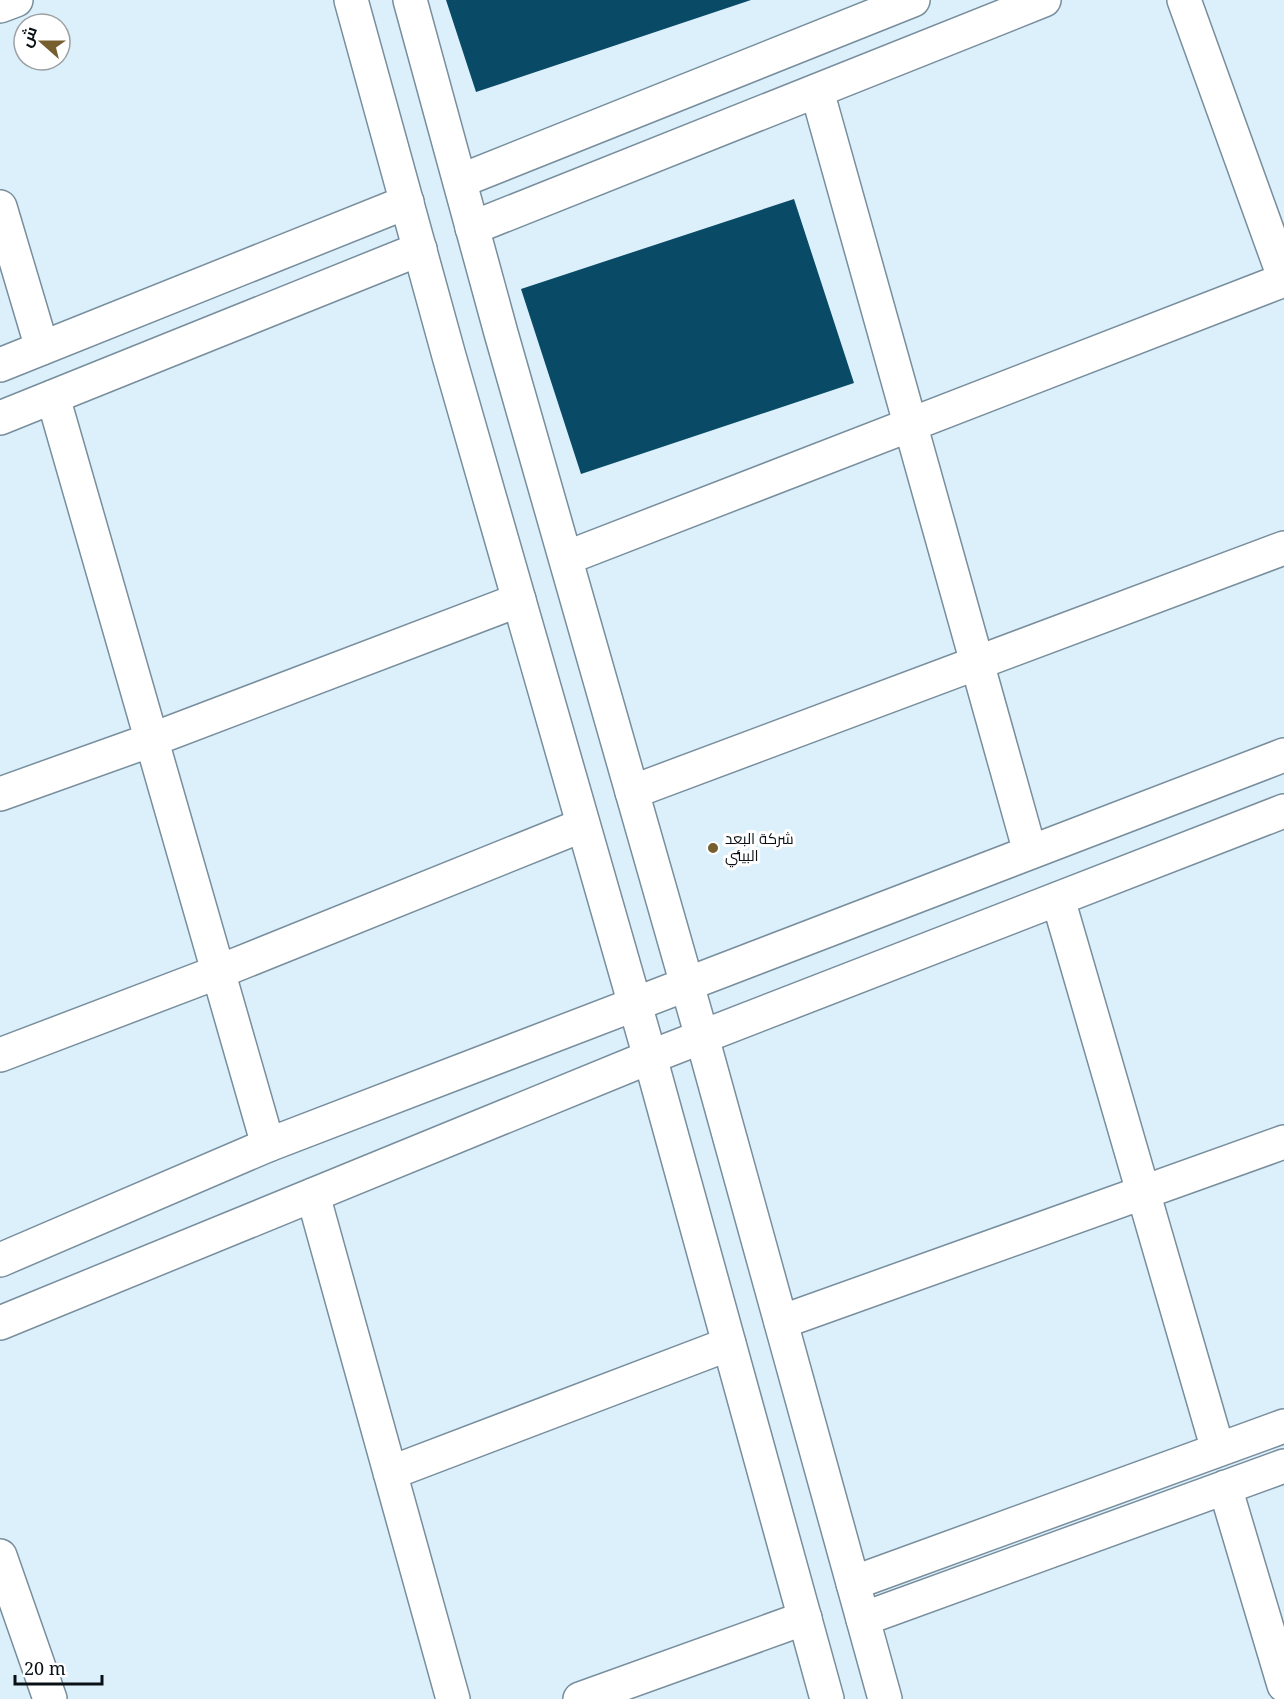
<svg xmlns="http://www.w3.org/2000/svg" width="1284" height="1699" viewBox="0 0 1284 1699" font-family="'Noto Serif',Cairo,serif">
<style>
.building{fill:#094a66}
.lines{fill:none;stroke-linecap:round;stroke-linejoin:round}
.minor-casing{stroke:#788e9c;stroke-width:36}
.tertiary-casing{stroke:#788e9c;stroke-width:36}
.secondary-casing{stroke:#788e9c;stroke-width:36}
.minor{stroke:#fff;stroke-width:33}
.tertiary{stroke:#fff;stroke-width:33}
.secondary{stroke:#fff;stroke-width:33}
.poi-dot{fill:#765e2e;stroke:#fff;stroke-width:2}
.labels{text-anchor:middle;stroke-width:6;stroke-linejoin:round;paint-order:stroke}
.poi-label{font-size:15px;fill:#091116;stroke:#fff;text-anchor:start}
</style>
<rect width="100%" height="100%" fill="#dcf0fc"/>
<path class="building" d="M446,0h305l-275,92z
M794,199l60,184 -273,91 -60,-185z"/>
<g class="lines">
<defs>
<path id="minor" d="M1184,0l100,277
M0,6l16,-6
M817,91l213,761
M0,207l42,141
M53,397l215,748
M566,558l718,-278
M632,792l652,-244
M0,794l151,-54 368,-140
M1058,899l160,551
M0,1055l218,-83 365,-147
M313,1195l140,504
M781,1322l503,-180
M390,1473l339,-129
M1225,1487l59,198
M853,1583l431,-157
M863,1619l421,-153
M580,1699l225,-81"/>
<path id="tertiary" d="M460,181l453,-181
M472,228l572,-228
M0,365l407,-163
M0,418l420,-169
M0,1260l268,-115 1016,-390
M0,1323l650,-266 634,-246"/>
<path id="secondary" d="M351,0l98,356 201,701 177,642
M410,0l91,333 201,704 183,662
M0,1556l50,143"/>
</defs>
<use href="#minor" class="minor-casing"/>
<use href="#tertiary" class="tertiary-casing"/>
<use href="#secondary" class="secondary-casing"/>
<use href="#minor" class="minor"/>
<use href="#tertiary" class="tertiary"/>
<use href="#secondary" class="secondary"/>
</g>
<circle class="poi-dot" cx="713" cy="848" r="6"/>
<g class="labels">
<g class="poi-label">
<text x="725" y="844">ِشركة البعد<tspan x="725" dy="17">البيئي</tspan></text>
</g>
</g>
<g transform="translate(42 42) rotate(291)"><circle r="28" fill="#ffffff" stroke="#9da0a2" stroke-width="1.5"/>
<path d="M0-4.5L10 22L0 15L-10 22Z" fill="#765e2e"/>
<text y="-9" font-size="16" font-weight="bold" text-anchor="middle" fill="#091116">ش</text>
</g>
<path d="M15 1675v9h87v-9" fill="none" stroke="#091116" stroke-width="3"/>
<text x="24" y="1675" font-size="18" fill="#091116" stroke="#ffffff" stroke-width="4.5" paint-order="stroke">20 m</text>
</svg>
